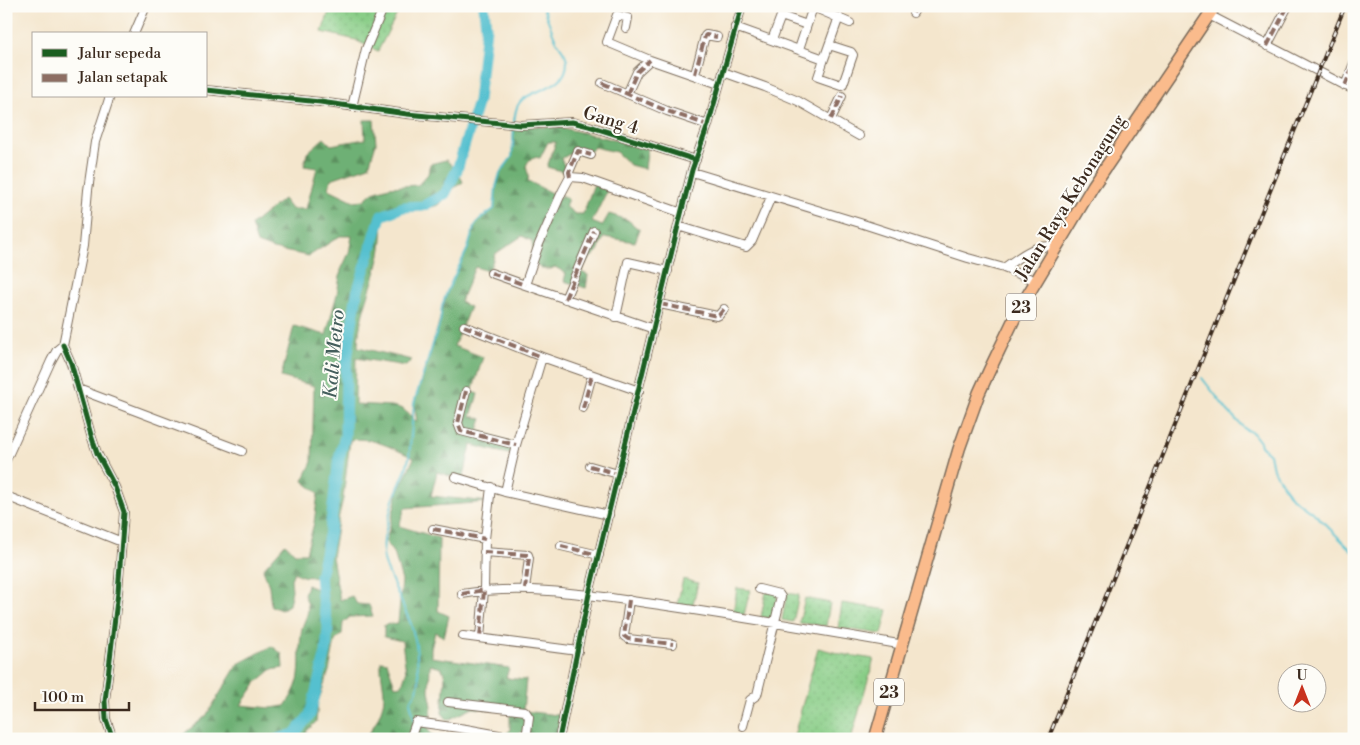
<svg xmlns="http://www.w3.org/2000/svg" width="1360" height="745" viewBox="0 0 1360 745" font-family="'Libre Bodoni',serif">
<style>
.forest{fill:url(#forest-firs);stroke:#546d49}
.garden{fill:url(#garden-dots);stroke:#627c52}
.lines{fill:none;stroke-linecap:round;stroke-linejoin:round}
.stream{stroke:#55c0cf;stroke-width:2}
.river{stroke:#55c0cf;stroke-width:11}
.minor-casing{stroke:#7c6c5b;stroke-width:10}
.highway-casing{stroke:#7c6c5b;stroke-width:14}
.minor{stroke:#fff;stroke-width:8}
.highway{stroke:#fabb8c;stroke-width:11}
.rail-casing{stroke:#3b2a1e;stroke-width:4}
.rail{stroke:#fdfcf7;stroke-width:2;stroke-dasharray:5.5;stroke-linecap:butt}
.quiet{stroke:#8d6e63;stroke-width:4;stroke-dasharray:8 4;stroke-linecap:butt}
.cycleway-casing{stroke:#fdfcf7;stroke-width:8}
.cycleway{stroke:#1b5e20;stroke-width:5}
.labels{text-anchor:middle;stroke-width:4;stroke-linejoin:round;paint-order:stroke}
.shield{fill:#fdfcf7;stroke:#75695f;stroke-width:1}
.shield-label{font-size:16px;font-weight:bold;fill:#3b2a1e}
.street-label{font-size:18px;fill:#3b2a1e;stroke:#fdfcf7}
.water-label{font-size:19px;font-style:italic;fill:#445e5c;stroke:#fdfcf7}
</style>
<defs>
<pattern id="forest-firs" width="22" height="20" patternUnits="userSpaceOnUse" patternTransform="scale(1.25)"><rect width="22" height="20" fill="#6eb074"/><path d="M5 1l3.5 6h-7zM16 11l3.5 6h-7z" fill="#5c8f5f"/></pattern>
<pattern id="garden-dots" width="8" height="8" patternUnits="userSpaceOnUse" patternTransform="scale(1.25)"><rect width="8" height="8" fill="#89cd87"/><path d="M2 2h.1M6 6h.1" fill="none" stroke="#77b074" stroke-width="1.8" stroke-linecap="round"/></pattern>
</defs>
<rect width="100%" height="100%" fill="#fdfcf7"/>
<filter id="ink" filterUnits="userSpaceOnUse"><feTurbulence type="fractalNoise" baseFrequency=".02" numOctaves="2"/><feDisplacementMap in="SourceGraphic" scale="10" xChannelSelector="R" yChannelSelector="G"/><feConvolveMatrix kernelMatrix="1 2 1 2 8 2 1 2 1" color-interpolation-filters="sRGB"/></filter>
<filter id="wash" filterUnits="userSpaceOnUse"><feTurbulence type="fractalNoise" baseFrequency=".0096" numOctaves="4" result="noise"/><feDisplacementMap in="SourceGraphic" scale="20" xChannelSelector="R" yChannelSelector="G"/><feGaussianBlur stdDeviation="1.12" result="paint"/><feColorMatrix in="noise" values="0 0 0 0 0 0 0 0 0 0 0 0 0 0 0 0 0 1.4 0 .05"/><feComposite in="paint" operator="in"/></filter>
<g filter="url(#wash)">
<rect width="100%" height="100%" fill="#f4e6cd"/>
<path class="forest" d="M364,120h10l2,23 -7,23 -38,13 -2,10 25,12 10,-1 9,-8 16,-5 29,-2 10,-11 2,-10 16,-4 11,10 6,12 -9,6 -15,17 -16,4 -20,-2 -22,9c8,46 -23,87 -23,131l54,13 -6,6 -50,-8 -1,46 37,2 11,3 14,13 -3,-19 16,-48 18,-66 20,-41 6,-21 6,-8 14,-10 2,-22 4,-14 12,-16 2,-33 29,3h15l57,13 33,4 -3,25 -15,-4 -14,-13 -22,-5 -7,8 -16,-2 -10,6 7,14 -21,-6 9,-25h-8l-8,16 -6,-1c-14,9 -4,12 -6,24l33,17v-3l7,4 -3,7 10,8h8l11,-30 14,5 -16,33 10,4 7,-12 19,6 8,7 4,2 -5,13 -31,-5 -6,14 -11,10 -6,11 7,3 -2,13 -22,-7 2,-8 -11,-6 -4,2h-10l-11,-10 3,-7 -1,-11 -10,-5 -27,18 -6,17 -14,-4 -15,35 10,5 -16,39 29,11 -11,35 6,2 -7,22 11,3 -4,11 38,15 -7,9 -38,-9 -8,35 -26,-8 -6,24 58,6 -84,6 -6,18 40,12 -1,73 11,5 -5,21 -9,-5 -4,17v8l78,11 -3,10 20,2 -3,31 43,5 -5,23h-8l-33,-7 -1,7h-17l8,-9v-20l-37,-2 -25,12 -6,-7 3,-36 -3,-9 -12,-3 -1,26 3,15 -4,24 8,9h-71c8,-10 19,-30 19,-43 0,-12 -4,-23 -3,-35l6,1 8,24 7,-1 4,-12 -4,-32 -18,-4v-12l14,-2 4,-42 -7,-25 -9,-14 12,-50 16,-34c-20,-9 -42,-22 -64,-18l-7,59 -4,16 -7,42 8,43 12,-4 5,8 12,1 4,11 -23,1 -7,6 -1,11 -7,7 -6,30 -11,31 -2,20 -10,10 8,7h-134l6,-7 20,-16 32,-52 34,-18 10,8 1,14 -12,2 -14,12 -16,23 30,3 14,-2c21,-30 12,-39 16,-71 1,-17 13,-21 3,-40l3,-10 14,6 -1,-15c-10,1 -18,2 -26,-4l-3,7 1,11 -3,15 -8,5 -10,-4 -2,-20 -6,-17 22,-25 10,9h11l8,-30 4,-30 -15,-12 9,-19 2,-76 -33,-9 13,-51 32,9 11,-41 4,-24 8,-17 3,-17h-12l-31,20 -36,-7 -16,-6 -6,-18 32,-26 8,10h15l11,-41 -13,-2 3,-13 17,-15 7,7 34,-6z"/>
<path class="garden" d="M331,6h70l-23,45 -21,-10h3l-38,-9z
M683,579l15,4 -6,25 -15,-3z
M737,588l13,2 -6,25 -11,-2z
M766,592l12,2 -5,25 -12,-2z
M787,593l12,2 -6,27 -11,-2z
M805,598l25,5 -4,23 -27,-3z
M842,603l46,7 -6,24 -44,-6z
M818,648l23,6 33,5 -23,80h-58z"/>
<g class="lines">
<path class="stream" d="M514,122c1,-8 2,-17 8,-22 14,-12 45,-12 45,-38 0,-9 -6,-13 -10,-20 -6,-12 -9,-24 -15,-36
M1202,378l25,32 18,19 8,4 7,9 1,4 9,8 3,15 17,27 26,19 38,38
M415,721l-5,-19 7,-11 2,-10 -3,-37 -5,-20 -25,-57 -3,-12 1,-17 9,-38 12,-28 4,-14 5,-55 26,-81 2,-16 6,-17 20,-41 6,-21 6,-8 14,-10 2,-22 4,-14 12,-16 2,-31
M416,739l1,-11"/>
<path class="river" d="M278,739l16,-5 16,-19 16,-63 2,-26 -6,-28 -2,-22 10,-45 9,-73 6,-22 1,-67 5,-39 6,-37 24,-77 22,-9 20,-1 22,-12 12,-24 21,-69 8,-73 -2,-22"/>
</g>
</g>
<g filter="url(#ink)">
<g class="lines">
<defs>
<path id="minor" d="M913,13l4,-7
M1209,15l145,75
M735,27l89,32 -6,18 23,8 2,-1 10,-29 -2,-3 -22,-7
M626,28l2,-10 -11,-3 -10,27 43,18 69,24
M134,34l12,-28
M772,40l9,-24 26,9
M1267,46l21,-40
M799,49l14,-42 37,16
M824,59l15,-42
M723,72l42,15 33,14 61,35
M695,74l10,-38 1,-1 11,2
M602,83l65,28 41,14
M1345,86l9,-23
M206,90l114,12 87,12 114,11 51,-3 17,4 107,34
M627,94l10,-22 13,-12
M352,107l14,-58 18,-43
M831,119l11,-23
M692,172l168,51 108,35 36,10c17,-12 30,-25 52,-21
M570,177l-1,-5 9,-21 13,4
M678,226l68,21 6,-6 19,-44
M1004,268l32,13
M491,273l34,12
M565,299l29,-68
M660,304l57,12 2,-1 5,-6
M616,317l12,-55 40,9
M464,326l78,31 97,34
M654,329l-129,-44 14,-41 23,-52 8,-15 13,1 99,35
M63,345l8,18 20,72 6,18 18,34 9,25 -6,80 -13,109 1,18 7,20
M78,389l164,62
M466,391l-8,32 3,8 55,14
M583,408l9,-33
M6,460l45,-99 6,-11 6,-5 20,-99 5,-56 7,-48 15,-46
M590,466l28,8
M455,477l50,15 104,23
M505,492l11,-47 26,-88
M6,496l116,46
M433,529l52,10
M561,546l38,9
M484,552l44,3 1,3 -4,31
M462,594c62,-10 122,0 184,9 86,12 172,27 258,42
M629,600l-5,36 4,3 45,5
M463,636l115,15
M480,638l4,-48 1,-51 6,-52
M448,702l77,9 4,6 -3,22
M743,726l7,-26 7,-5 24,-98 -2,-3 -20,-5
M410,739l6,-17 50,7 55,10
M559,739l30,-145 89,-368 14,-56 16,-45 34,-119"/>
<path id="highway" d="M875,739l84,-290 20,-56 11,-24 27,-56 76,-127 122,-180"/>
</defs>
<use href="#minor" class="minor-casing"/>
<use href="#highway" class="highway-casing"/>
<use href="#minor" class="minor"/>
<use href="#highway" class="highway"/>
<defs>
<path id="rail" d="M1048,739l297,-733"/>
</defs>
<use href="#rail" class="rail-casing"/>
<use href="#rail" class="rail"/>
<path class="quiet" d="M913,13l4,-7
M1267,46l21,-40
M695,74l10,-38 1,-1 11,2
M602,83l65,28 41,14
M1345,86l9,-23
M627,94l10,-22 13,-12
M831,119l11,-23
M570,177l-1,-5 9,-21 13,4
M491,273l34,12
M565,299l29,-68
M660,304l57,12 2,-1 5,-6
M464,326l78,31
M466,391l-8,32 3,8 55,14
M583,408l9,-33
M590,466l28,8
M433,529l52,10
M561,546l38,9
M484,552l44,3 1,3 -4,31
M462,594l22,-4 -4,48
M629,600l-5,36 4,3 45,5"/>
<defs>
<path id="cycleway" d="M206,90l114,12 87,12 114,11 51,-3 17,4 107,34
M63,345l8,18 20,72 6,18 18,34 9,25 -6,80 -13,109 1,18 7,20
M559,739l30,-145 89,-368 14,-56 16,-45 34,-119"/>
</defs>
<use href="#cycleway" class="cycleway-casing"/>
<use href="#cycleway" class="cycleway"/>
</g>
</g>
<g class="labels">
<g class="shield">
<rect x="1006" y="293.5" width="30" height="27" rx="4"/>
<rect x="874" y="678.5" width="30" height="27" rx="4"/>
</g>
<g class="shield-label">
<text x="1021" y="313">23</text>
<text x="889" y="698">23</text>
</g>
<g class="street-label">
<text transform="translate(611 120) rotate(17)" y="6">Gang 4</text>
<text transform="translate(1070 197) rotate(-58)" y="6">Jalan Raya Kebonagung</text>
</g>
<g class="water-label">
<text transform="translate(333 354) rotate(-85)" y="7">Kali Metro</text>
</g>
</g>
<rect width="1360" height="745" fill="none" stroke="#fdfcf7" stroke-width="25"/>
<rect x="32" y="32" width="175" height="65" fill="#fdfcf7" stroke="#afa8a0"/>
<rect x="42" y="49" width="25" height="8" fill="#1b5e20" stroke="#afa8a0"/>
<text x="78" y="58" font-size="15" fill="#3b2a1e">Jalur sepeda</text>
<rect x="42" y="74" width="25" height="8" fill="#8d6e63" stroke="#afa8a0"/>
<text x="78" y="82" font-size="15" fill="#3b2a1e">Jalan setapak</text>
<g transform="translate(1302 688)"><circle r="24" fill="#fdfcf7" stroke="#afa8a0"/>
<path d="M0-4L9 19L0 12L-9 19Z" fill="#c8321e"/>
<text y="-8" font-size="14" font-weight="bold" text-anchor="middle" fill="#3b2a1e">U</text>
</g>
<path d="M35 702v8h94v-8" fill="none" stroke="#3b2a1e" stroke-width="2.5"/>
<text x="42" y="702" font-size="15" fill="#3b2a1e" stroke="#fdfcf7" stroke-width="4" paint-order="stroke">100 m</text>
</svg>
